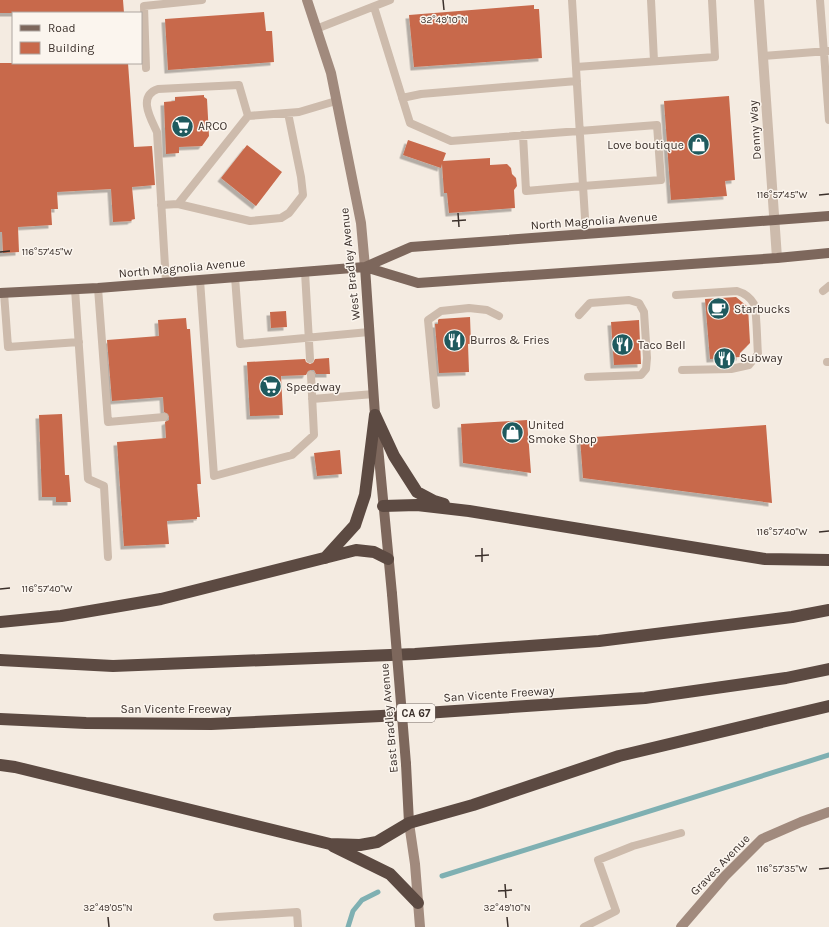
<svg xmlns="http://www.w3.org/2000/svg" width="829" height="927" viewBox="0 0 829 927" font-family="Karla,sans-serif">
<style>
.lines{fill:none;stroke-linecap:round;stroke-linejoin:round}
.stream{stroke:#7fb0b2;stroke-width:5}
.building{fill:#c8694b;filter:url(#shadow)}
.service{stroke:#cdbbac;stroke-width:8}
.tertiary{stroke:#cdbbac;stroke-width:10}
.secondary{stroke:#a18a7d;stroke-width:10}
.primary{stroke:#7d675c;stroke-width:10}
.motorway{stroke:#5c4a42;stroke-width:12}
.primary-bridge{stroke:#7d675c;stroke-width:10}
.ticks{fill:none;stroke:#3b302b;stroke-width:1.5}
.labels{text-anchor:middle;stroke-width:3;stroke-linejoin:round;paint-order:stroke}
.shield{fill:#fbf5ee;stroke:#756b66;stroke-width:1}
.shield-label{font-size:11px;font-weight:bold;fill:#3b302b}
.poi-label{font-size:12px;fill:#3b302b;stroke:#fbf5ee;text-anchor:start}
.street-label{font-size:12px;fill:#3b302b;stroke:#fbf5ee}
.ticks-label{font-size:10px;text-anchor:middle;fill:#3b302b;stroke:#fbf5ee;stroke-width:3;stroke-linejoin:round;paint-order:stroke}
</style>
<defs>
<filter id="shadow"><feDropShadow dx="-3.5" dy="3.5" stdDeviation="0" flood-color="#0004"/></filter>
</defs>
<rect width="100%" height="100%" fill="#f4ebe1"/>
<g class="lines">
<path class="stream" d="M442,876l387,-121
M348,927l5,-16 9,-11 16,-8"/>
</g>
<path class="building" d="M0,0h123l1,13h-124z
M534,5v4h5l3,49 -128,9 -5,-52z
M264,12l2,19h6l2,31 -106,8 -3,-51z
M0,63h128l6,84 18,-1 3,39 -23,2 3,32 -4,1 1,1 -19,1 -2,-33 -54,3 1,17h-7l1,16 -34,2 1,25 -16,1 -1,-21h-2z
M204,95v2l3,2 2,37 -7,10 -23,1v6l-13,1 -2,-52 11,-1v-4z
M729,96l6,84 -10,1 2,15 -56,4 -7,-99z
M408,140l38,13 -3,8 47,-3v7l17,-1 4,4 1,6 4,4 1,8 -3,4 1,18 -66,5 -2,-20h-3l-2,-29 -1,4 -38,-13z
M247,145l35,27 -26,34 -35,-28z
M736,297l12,10 2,36 -10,10v4l-30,2 -5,-60z
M286,311l1,16 -16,1 -1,-16z
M470,317l1,27h-3l1,28 -30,1 -4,-49h3v-4l1,-1z
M186,318l1,11h3l8,111 3,44h-4l3,33h-3v2l-30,2 2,23 -45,2 -7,-104 49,-4 -1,-16 4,-2v-3l-1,-3 -4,-2 -1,-15 -51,4 -5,-61 52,-4 -1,-16z
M639,320l2,44 -27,1 -3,-43z
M329,358l1,16h-14l-2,-4h-3l-3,1 -2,4 -25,1 2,39 -33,1 -3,-54 58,-3 1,3 4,2 3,-1 2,-4z
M62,414l3,61h4l2,27h-15v-5h-14l-3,-82z
M527,420l4,53 -68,-10 -2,-39z
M766,425l6,78 -189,-25 -3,-40z
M340,450l2,24 -25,2 -3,-23z"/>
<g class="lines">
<path class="service" d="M651,0l3,61
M820,0l9,120
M374,7l36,116 41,18 206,-16 4,55 -78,6 3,48
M316,29l74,-29
M763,56l65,-5
M576,67l139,-10 -3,-57
M146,68l-2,-62 58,-6
M402,98l19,-4 156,-13
M523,135l3,56 57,-5 -11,-186
M178,204l72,17 31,-3 8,-5 14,-18 -2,-18 -13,-64
M161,205l17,-1 70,-88
M305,272l5,87
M235,277l5,67 129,-12
M200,280l14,196 78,-21 22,-20 -3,-60
M166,283l-9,-151c-6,-13 -20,-36 1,-43l81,-4 9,31 51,-4 37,-11
M98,288l10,134 56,-5
M75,289l13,190 16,7 4,71
M823,291l6,-5
M4,293l4,54 71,-5
M676,295l61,-4c7,2 13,6 17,13 3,7 3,41 4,50l-9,11 -18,4 -49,1
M579,315l11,-12 39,-3 10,3 5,9 3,46 -1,11 -5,6 -53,2
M827,362h2
M312,399l62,-5
M436,405l-8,-85 13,-9 28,-3 18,2 12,6
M217,917l80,-5 1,15
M584,927l32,-16 -18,-51 35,-14 48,-13"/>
<path class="tertiary" d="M759,0l18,258"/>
<path class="secondary" d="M307,0l24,73 30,150 4,44
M409,823l6,41 5,63
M681,927l44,-51 37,-37 39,-17 28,-10"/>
<path class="primary" d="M365,267l53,16 359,-25 52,-5
M365,267l10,148 17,179
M0,293l98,-5 267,-21 46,-20 418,-31
M406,764l3,59"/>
<path class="motorway" d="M375,415l19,41 23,36 17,9 10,3
M383,506l34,-1 52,6 296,48 64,1
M325,558l30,-33 10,-30 10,-80
M0,622l61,-6 100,-17 195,-49 18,2 14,7
M0,660l113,6 302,-12 184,-13 193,-24 37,-7
M0,719l86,4 125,1 170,-8 264,-18 141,-20 43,-9
M0,765l15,2 315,77 30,1 17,-3 32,-19 64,-18 146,-49 210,-50
M333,846l57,28 28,29"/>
<path class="primary-bridge" d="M392,594l14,170"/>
</g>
<path class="ticks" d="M443,0l1,10M819,195l10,-1M458,213l1,14M452,221l14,-1M0,252l10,-1M819,532l10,-1M482,548v14M475,556l14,-1M0,589l10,-1M819,869l10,-1M505,884l1,14M498,891l14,-1M108,917l1,10M507,917l1,10"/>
<defs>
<symbol id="supermarket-disc" viewBox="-11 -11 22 22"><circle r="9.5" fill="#1f5a5e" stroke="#fbf5ee"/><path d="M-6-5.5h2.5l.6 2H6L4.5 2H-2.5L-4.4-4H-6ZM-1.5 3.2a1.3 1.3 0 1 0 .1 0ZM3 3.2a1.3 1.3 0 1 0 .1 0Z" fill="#fff"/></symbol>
<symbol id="shop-disc" viewBox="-11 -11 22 22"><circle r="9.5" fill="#1f5a5e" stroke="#fbf5ee"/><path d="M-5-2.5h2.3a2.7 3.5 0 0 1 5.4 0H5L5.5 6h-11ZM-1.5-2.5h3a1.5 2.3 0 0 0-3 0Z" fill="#fff"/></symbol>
<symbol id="cafe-disc" viewBox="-11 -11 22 22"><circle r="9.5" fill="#1f5a5e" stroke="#fbf5ee"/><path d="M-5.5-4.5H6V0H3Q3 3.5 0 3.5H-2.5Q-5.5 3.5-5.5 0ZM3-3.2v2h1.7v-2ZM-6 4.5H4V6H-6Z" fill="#fff"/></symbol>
<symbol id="restaurant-disc" viewBox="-11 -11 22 22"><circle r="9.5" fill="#1f5a5e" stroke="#fbf5ee"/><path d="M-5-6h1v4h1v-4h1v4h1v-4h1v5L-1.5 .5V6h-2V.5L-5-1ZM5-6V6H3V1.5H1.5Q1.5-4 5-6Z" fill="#fff"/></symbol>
</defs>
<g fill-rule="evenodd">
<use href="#supermarket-disc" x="170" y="114" width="25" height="25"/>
<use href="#shop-disc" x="686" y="132" width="25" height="25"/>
<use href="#cafe-disc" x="706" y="296" width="25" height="25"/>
<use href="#restaurant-disc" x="442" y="328" width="25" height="25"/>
<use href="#restaurant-disc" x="610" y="332" width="25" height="25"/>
<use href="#restaurant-disc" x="712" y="346" width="25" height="25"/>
<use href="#supermarket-disc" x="258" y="374" width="25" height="25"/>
<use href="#shop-disc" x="500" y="420" width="25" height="25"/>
</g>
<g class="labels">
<rect class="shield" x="397" y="704" width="38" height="18" rx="3"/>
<g class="shield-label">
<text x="416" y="717">CA 67</text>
</g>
<g class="poi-label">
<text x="198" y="130">ARCO</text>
<text x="684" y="149" text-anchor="end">Love boutique</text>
<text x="734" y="313">Starbucks</text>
<text x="470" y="344">Burros &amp; Fries</text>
<text x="638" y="349">Taco Bell</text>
<text x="740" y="362">Subway</text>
<text x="286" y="391">Speedway</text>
<text x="528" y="429">United<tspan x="528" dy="14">Smoke Shop</tspan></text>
</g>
<g class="street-label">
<text transform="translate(755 130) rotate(-94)" y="4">Denny Way</text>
<text transform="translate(594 221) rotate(-4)" y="4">North Magnolia Avenue</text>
<text transform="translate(350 264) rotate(-96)" y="4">West Bradley Avenue</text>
<text transform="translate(182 268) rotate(-5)" y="4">North Magnolia Avenue</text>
<text transform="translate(499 694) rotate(-4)" y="4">San Vicente Freeway</text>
<text x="176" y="713">San Vicente Freeway</text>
<text transform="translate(389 718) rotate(-95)" y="4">East Bradley Avenue</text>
<text transform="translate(720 865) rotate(-46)" y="4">Graves Avenue</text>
</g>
</g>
<g class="ticks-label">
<text x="444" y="23">32°49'10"N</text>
<text x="782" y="198">116°57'45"W</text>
<text x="47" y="255">116°57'45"W</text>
<text x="782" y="535">116°57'40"W</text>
<text x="47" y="592">116°57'40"W</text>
<text x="782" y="872">116°57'35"W</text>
<text x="108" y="911">32°49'05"N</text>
<text x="507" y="911">32°49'10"N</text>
</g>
<rect x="12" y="12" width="130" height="52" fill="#fbf5ee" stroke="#aea6a0"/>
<rect x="20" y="25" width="20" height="6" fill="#7d675c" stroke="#aea6a0"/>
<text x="48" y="32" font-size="12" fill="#3b302b">Road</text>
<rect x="20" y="42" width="20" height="12" fill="#c8694b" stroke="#aea6a0"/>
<text x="48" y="52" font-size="12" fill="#3b302b">Building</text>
</svg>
